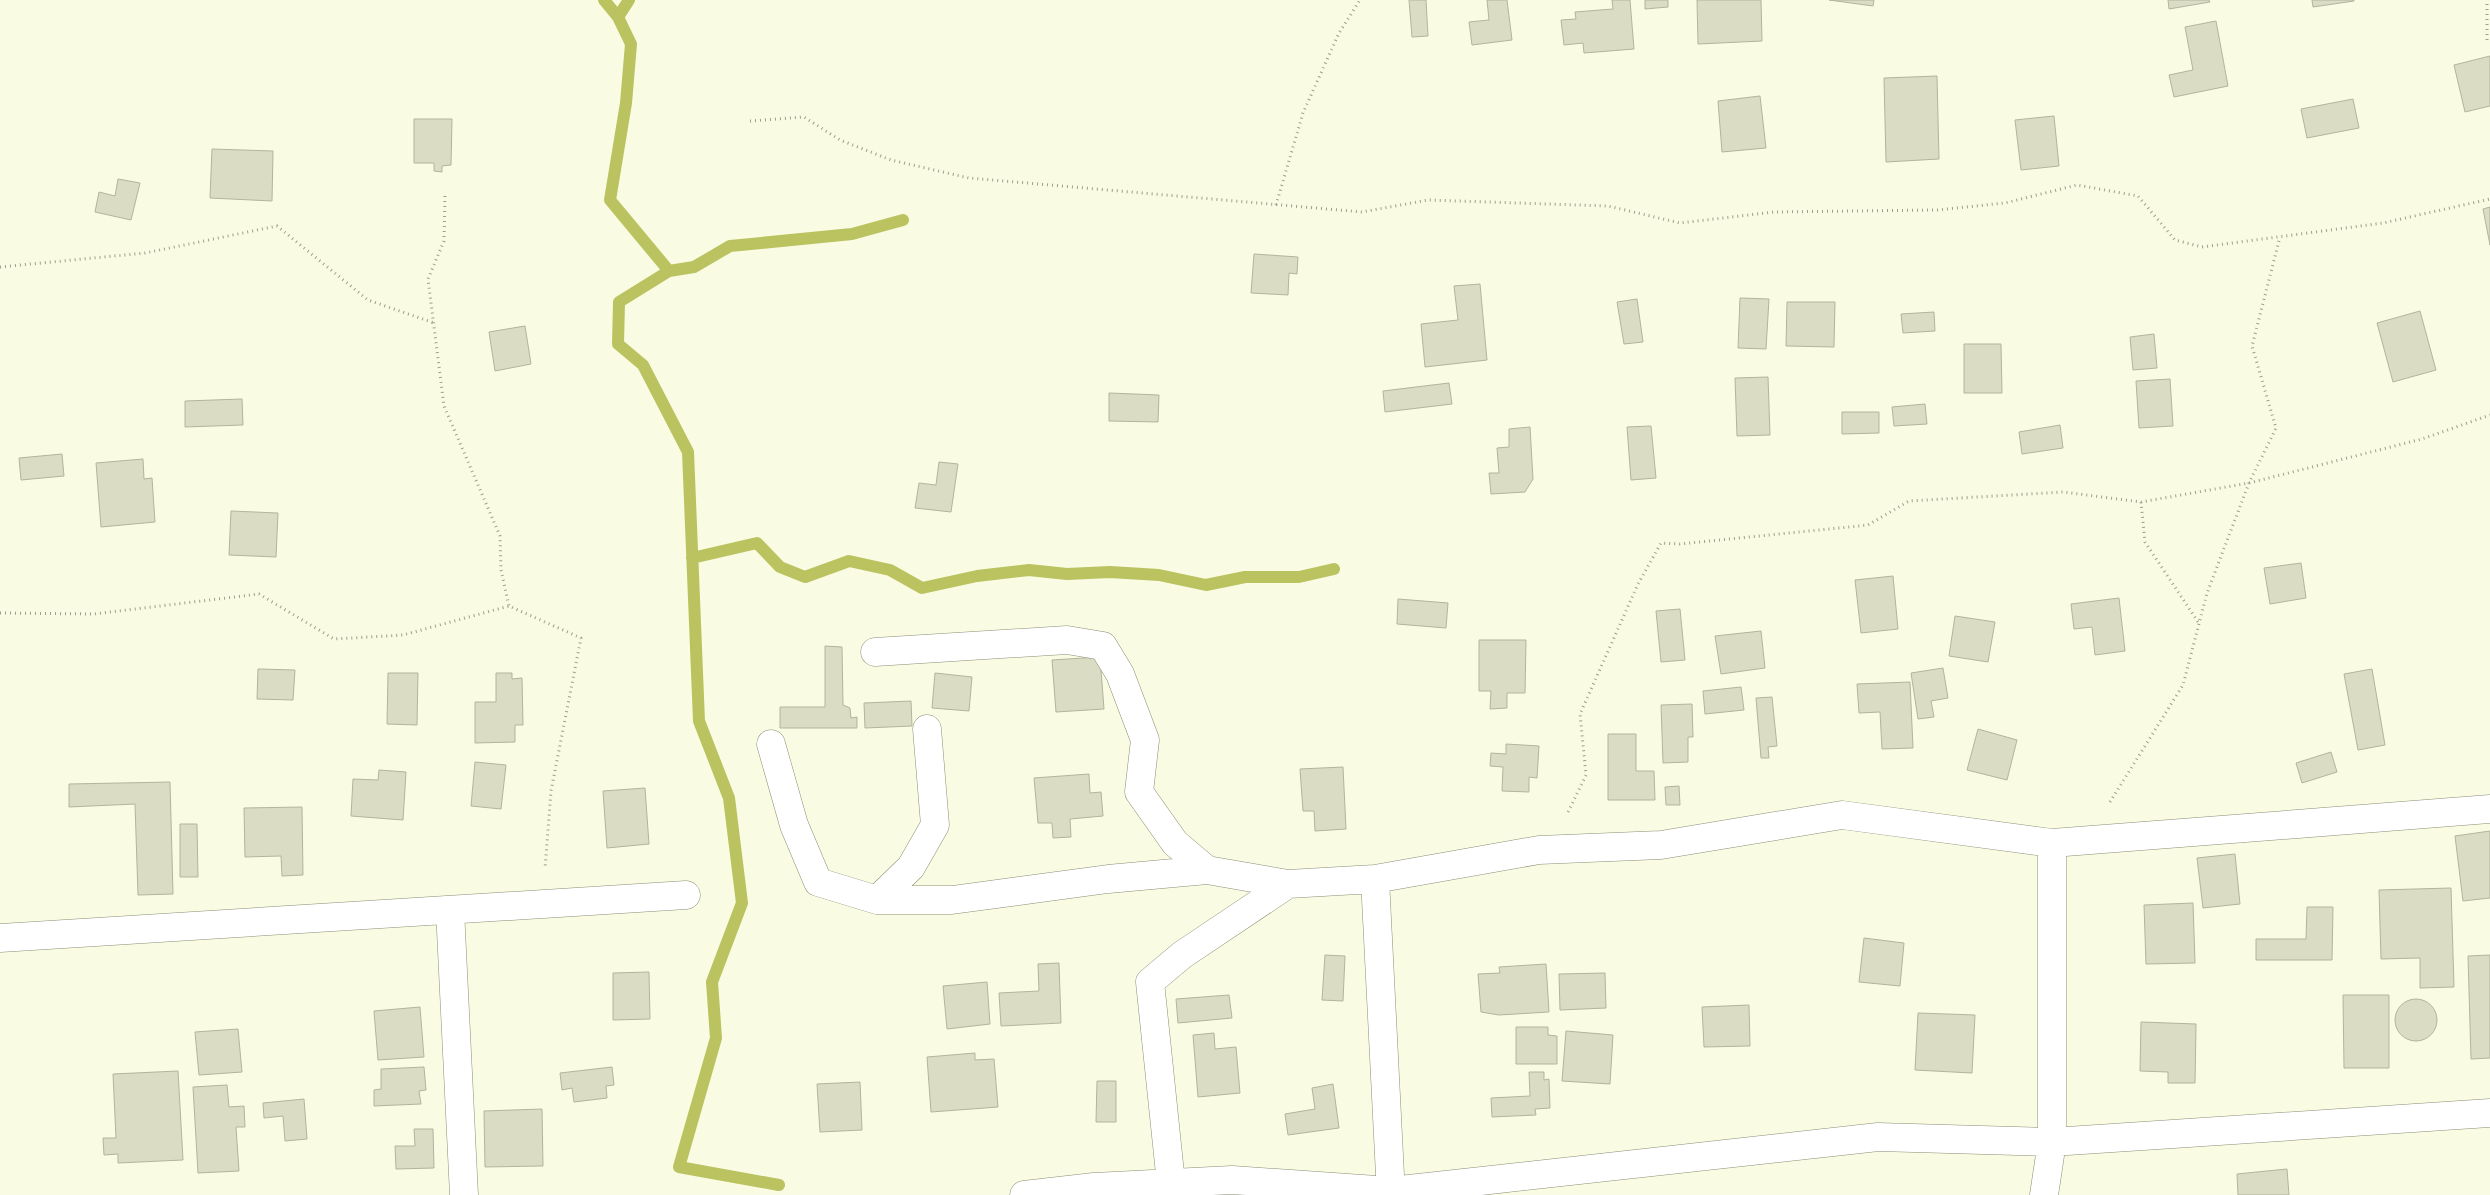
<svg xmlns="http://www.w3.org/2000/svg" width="2490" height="1195" viewBox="0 0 2490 1195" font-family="'Archivo Narrow',sans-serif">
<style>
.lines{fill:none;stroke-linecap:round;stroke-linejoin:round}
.stream{stroke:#bbc260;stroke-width:12}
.building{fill:#daddc4;stroke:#b2b59d}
.minor-casing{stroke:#8b8e77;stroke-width:29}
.path{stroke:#9d9f8c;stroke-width:3;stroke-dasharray:1 4;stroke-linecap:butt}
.minor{stroke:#fff;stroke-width:28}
</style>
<rect width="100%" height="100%" fill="#f9fce2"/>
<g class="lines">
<path class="stream" d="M604,0l14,17 13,27 -5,59 -16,97 59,71 -50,31 -1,42 25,21 45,87 11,269 30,77 13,105 -30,79 4,56 -37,129 100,18
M618,17l11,-17
M669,271l25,-4 36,-21 122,-12 51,-14
M692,558l65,-15 23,24 25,10 44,-16 41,9 32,18 55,-12 52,-6 38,4 43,-2 49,3 47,10 39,-8h54l35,-8"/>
</g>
<path class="building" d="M1409,0h17l2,36 -16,1z
M1487,0h20l5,40 -40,5 -3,-23 20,-2z
M1612,0h18l4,49 -50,4 -1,-10 -19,2 -3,-25 15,-1 -1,-7 38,-3z
M1645,0h23v7l-23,2z
M1697,0h64l1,41 -64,3z
M1829,0h45l-1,6z
M2168,0h41l1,2 -41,7z
M2312,0h42v1l-41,6z
M2216,21l12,65 -54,11 -5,-22 24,-5 -8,-43z
M2490,56v50l-25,6 -11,-47z
M1937,76l2,83 -53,3 -2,-84z
M1760,96l6,52 -44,4 -4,-51z
M2353,99l6,29 -52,10 -6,-29z
M2054,116l5,50 -38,4 -6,-50z
M414,119h38l-1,46 -9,1v6l-8,-1v-8h-20z
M212,149l61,2 -1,50 -62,-3z
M118,179l22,4 -9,37 -36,-8 4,-20 16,4z
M2490,207v38l-7,-36z
M1254,254l44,3 -1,17 -8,-1 -1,22 -37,-2z
M1480,284l7,76 -62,7 -4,-43 37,-4 -4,-34z
M1740,298l29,1 -3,50 -28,-1z
M1637,299l6,43 -19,2 -7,-42z
M1787,302h48l-1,45 -48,-1z
M2420,311l16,59 -43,12 -16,-59z
M1934,312l1,19 -32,2 -2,-19z
M525,326l6,38 -36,7 -6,-39z
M2154,334l3,34 -24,2 -3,-33z
M1964,344h37l1,49h-38z
M1768,377l2,58 -33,1 -2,-58z
M2170,379l3,47 -34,2 -3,-47z
M1449,383l3,21 -67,8 -2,-21z
M1109,393l50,2 -1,27 -49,-1z
M242,399l1,26 -58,2v-26z
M1925,404l2,20 -33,2 -2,-19z
M1842,412h37v21l-37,1z
M2060,425l3,23 -41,6 -3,-22z
M1651,426l5,52 -25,2 -4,-53z
M1530,427l3,52 -8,13 -34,2 -2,-21h10l-2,-25 12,-1v-18z
M62,454l2,22 -43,4 -2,-22z
M143,459l1,20 8,-1 3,44 -54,5 -5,-64z
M939,462l19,2 -7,48 -36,-4 4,-25 17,2z
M231,511l47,2 -2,44 -47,-2z
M2301,563l5,35 -36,6 -6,-36z
M1893,576l5,53 -37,4 -6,-53z
M2119,598l6,53 -30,4 -3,-28 -18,2 -3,-25z
M1398,599l50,4 -2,25 -49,-4z
M1680,609l5,51 -24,2 -5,-51z
M1955,616l40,6 -7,40 -39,-6z
M1761,631l4,37 -44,6 -6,-38z
M1479,640h47l-1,53h-18v15l-17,1 1,-18h-12z
M825,646l17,1 1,58 7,3 1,10 6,-1v11h-77v-21h45z
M1100,657l4,52 -48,3 -4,-52z
M1943,668l5,30 -17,3 3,16 -16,2 -7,-46z
M258,669l37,1 -2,30 -36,-1z
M2372,669l13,76 -27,5 -14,-76z
M388,673h30l-1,52 -30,-1z
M496,673h16v6l10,-1 1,47h-8v17l-40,1v-41h21z
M935,673l37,4 -3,34 -37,-3z
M1910,682l3,66 -31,1 -2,-37 -21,1 -2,-29z
M1741,687l3,23 -39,4 -2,-23z
M1772,697l5,49 -9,1 1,11h-8l-5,-60z
M911,701l1,25 -47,2 -1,-25z
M1692,704l1,33h-5v25l-25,1 -2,-58z
M1978,729l39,11 -10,40 -40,-10z
M1608,734h28v37h18l1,29h-47z
M1506,744l33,2 -2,32 -8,-1v15l-27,-1 1,-24 -13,-1 1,-13 15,1z
M2331,752l6,20 -35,11 -6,-20z
M475,762l31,3 -5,44 -30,-3z
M1343,767l3,62 -31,2 -1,-20h-11l-3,-42z
M379,770l27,2 -3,48 -52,-4 2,-37 25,1z
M1089,774l1,19 11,-1 2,24 -33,3 1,18 -18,1 -1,-15h-14l-4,-45z
M170,782l3,112 -35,1 -3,-91 -66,3v-23z
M1679,786l1,19h-14l-1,-18z
M645,788l4,56 -42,4 -4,-57z
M302,807l1,68 -21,1 -1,-20 -36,1 -1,-49z
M180,824h17l1,53h-18z
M2490,831v67l-27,3 -8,-65z
M2235,854l5,50 -37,4 -6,-50z
M2451,888l3,99 -34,1v-30l-39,1 -2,-69z
M2193,903l2,60 -49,1 -2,-59z
M2307,907h26l-1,53h-76v-21h50z
M1864,938l40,5 -4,43 -41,-4z
M1325,955l20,1 -2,45 -21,-1z
M2490,955v103l-19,1 -3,-103z
M1059,963l2,60 -60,3 -2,-33 40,-2 -1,-27z
M1546,964l3,48 -50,3 -18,-3 -3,-38 22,-1 -1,-6z
M649,972l1,47 -37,1v-47z
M1605,973l1,35 -46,2 -1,-36z
M987,982l3,42 -43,5 -4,-43z
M1229,995l3,23 -54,5 -2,-24z
M2343,995h46v73h-45z
M2395 1020a21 21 0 1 1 42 0a21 21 0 1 1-42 0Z
M1749,1005l1,41 -46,1 -2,-40z
M420,1007l4,50 -46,3 -4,-49z
M1918,1013l57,2 -3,58 -57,-3z
M2141,1022l55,2 -1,59h-27v-11l-28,-1z
M1516,1027h32v8l9,1v28h-41z
M238,1029l4,43 -43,3 -4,-43z
M1566,1031l47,4 -3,49 -48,-3z
M1214,1033l1,16 21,-2 4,46 -42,4 -5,-62z
M975,1053v7l19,-1 4,48 -67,5 -4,-55z
M424,1067l2,23 -7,1 2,13 -47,2v-16l7,-1v-20z
M612,1067l2,18 -8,1 1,12 -33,4 -2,-14 -10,2 -2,-17z
M178,1071l5,89 -65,3v-9l-14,1 -1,-17h13l-3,-64z
M1529,1072h15v8l5,-1 1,29 -15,1 1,6 -44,2 -1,-19 39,-2z
M1097,1081h19v41h-20z
M860,1082l2,48 -42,2 -3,-48z
M1333,1084l6,44 -51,7 -3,-21 30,-5 -3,-21z
M227,1085l2,22 15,-1 1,21h-9l3,44 -41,2 -5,-86z
M304,1099l3,40 -22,2 -2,-25 -19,2 -1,-15z
M542,1109l1,57 -58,1 -1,-56z
M414,1129h19l1,39 -38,1 -1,-23h20z
M2287,1169l2,26h-51l-1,-21z"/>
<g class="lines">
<defs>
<path id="minor" d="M875,652l192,-12 36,6 17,28 25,66 -6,52 36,51 32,27
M771,744l23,81 24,57 59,18h75l156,-21 99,-9 81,14
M1375,879l16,316
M877,900l34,-33 24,-42 -8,-96
M450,910l14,285
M0,938l686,-43
M1171,1183l-21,-201 32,-27 106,-71 87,-5 164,-29 122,-5 181,-30 210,28 438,-34
M1024,1195l70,-8 138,-7 159,11 487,-54 174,5 438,-29
M2044,1195l8,-53v-299"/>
</defs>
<use href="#minor" class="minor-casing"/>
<path class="path" d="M2487,40v-40
M750,121l54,-4 36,23 51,20 78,18 393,34 66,-12 180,6 72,17 94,-11 163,-2 68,-7 72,-18 61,11 37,44 27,7 181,-24 107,-24
M445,196l-1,45 -16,38 16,127 56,130 1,34 8,36
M1276,205l27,-92 36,-80 21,-33
M0,267l145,-14 132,-27 91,74 66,23
M2141,502l4,40 53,80
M0,613l94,1 165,-20 75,45 69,-4 106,-29 72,32 -30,153 -6,78
M2110,802l73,-117 24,-92 42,-110 27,-55 -24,-82 28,-109
M1568,812l18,-37 -6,-61 58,-130 23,-41 19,1 188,-19 41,-24 154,-9 78,10 108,-19 173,-44 68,-24"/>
<use href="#minor" class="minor"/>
</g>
</svg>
